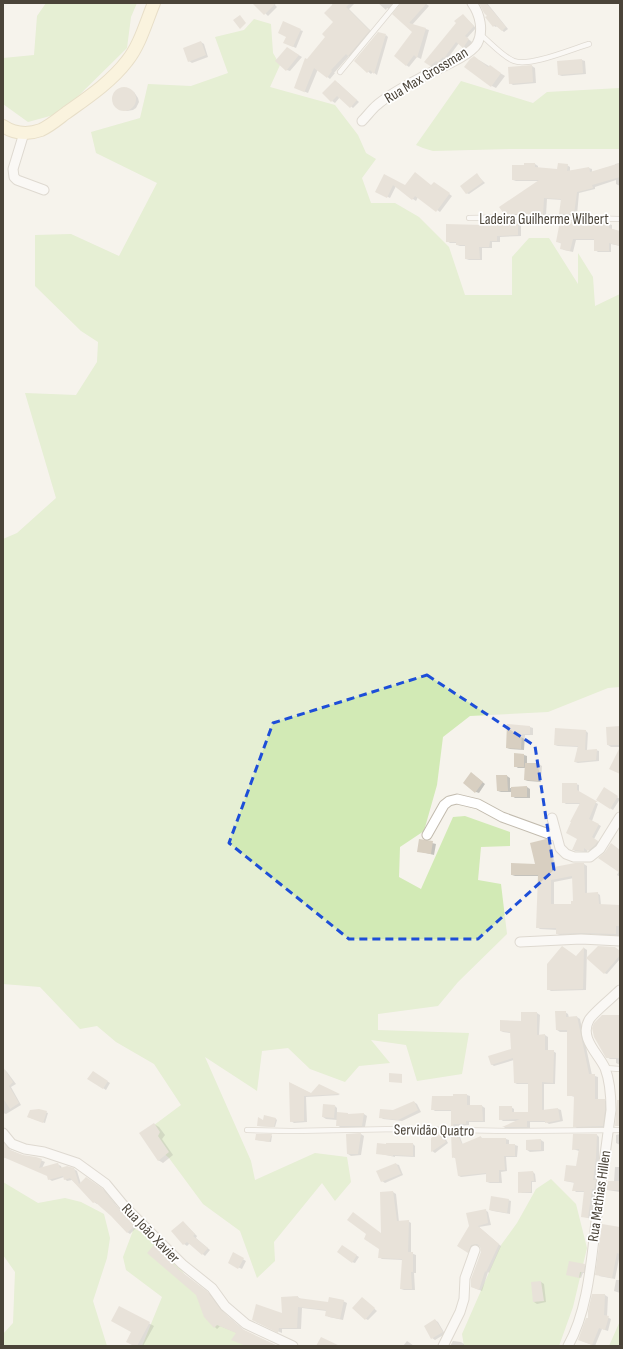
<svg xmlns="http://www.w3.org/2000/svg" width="623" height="1349" viewBox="0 0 623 1349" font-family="'Sofia Sans Condensed',sans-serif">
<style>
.green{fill:#d2eab5}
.shadow{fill:#0003;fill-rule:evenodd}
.building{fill:#d8cfc1;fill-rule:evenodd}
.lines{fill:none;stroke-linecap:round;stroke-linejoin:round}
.lane-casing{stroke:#c2bbae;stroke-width:6}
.street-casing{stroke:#c2bbae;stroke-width:11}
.secondary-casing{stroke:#d6c79b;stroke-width:14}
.lane{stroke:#fff;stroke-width:4.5}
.street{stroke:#fff;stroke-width:9}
.secondary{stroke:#fff3cd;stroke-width:12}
.marked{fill:none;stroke:#1d4ed8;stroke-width:3;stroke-dasharray:8 5;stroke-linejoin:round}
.labels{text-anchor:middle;stroke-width:3.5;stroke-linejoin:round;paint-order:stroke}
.street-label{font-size:15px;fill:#4b4439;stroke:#fff}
</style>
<rect width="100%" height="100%" fill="#f6f3ec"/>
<path class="green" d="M46,3h91l-6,14 -4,31 -66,65 -33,9 -25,-18v-46l31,-3 3,-39z
M254,19l17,5 2,29 7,12 -10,22 65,18 23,30 8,18 10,6 -14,19 9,25h24l24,14 30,30 16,48h47v-38l17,-19h20l29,46v-31l15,24 2,29 25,-12v393l-12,1 -60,24 -78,4 -27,21 -6,48 -13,46 -24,16 -1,30 22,12 32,-72 12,-1 45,16v14l-29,1 -3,33 23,4 6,50 -49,48 -20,24 -60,8v16l91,3 -7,41 -45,7 -11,-36 -35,-5 19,23 -31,3 -14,16 -35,-13 -22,-21 -26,3 -5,40 -52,-34 46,104 4,19 60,-27 32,4 4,25 -16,19 -13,-18 -48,59 1,19 -18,17 -17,-47 -37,-27 -34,-46 -27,-24 39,-29 -27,-41 -38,-22 -19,-16 -17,3 -40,-42 -37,-3v-445l14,-6 39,-35 -31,-105 51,2 21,-33 1,-20 -17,-11 -46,-45v-51l36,-1 48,22 38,-73 -61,-30 -5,-21 49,-14 8,-34 43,2 37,-13 -13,-36 29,-7z
M461,81l72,22 14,-11 73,-4v61h-110l-77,2 -10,-3 -7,-3z
M551,1179l25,25 11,44 -14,59 -14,39h-95l-2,-12 39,-89 16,-22 19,-34z
M3,1182l35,21 27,-5 16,4 23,12 6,24 -3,20 -14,43 14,45h-104v-12l10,-11 2,-51 -12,-17z
M134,1228l23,14 24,27 21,32 57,45h-117l20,-49 -36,-27 -3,-13z
M620,1321v25h-11z"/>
<path class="shadow" d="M255,3h21l-1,2 2,2 -9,9z
M331,3h24l-6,6 23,23 -20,25 -3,-1 -15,17h1l-5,6 -12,-10 -10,24 -10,-4 10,-29 19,-23 7,-15 -1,-17z
M378,3h19l-6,7 -4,-2 -1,2z
M401,3h24l4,3 -17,19 17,5 -8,29 -4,-2 -8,10 -3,-2 7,-33z
M480,3h7l21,26 -4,3 -7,-6 -1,1 -2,-1z
M463,15l13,13 -9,10 5,4 -5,7 -8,-6 -11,15 -2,-1 -4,6 -3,-1 -6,5 -3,-1z
M300,30l3,1 -7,17 -9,-4z
M386,35l2,2 -11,38 -4,-3 -2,2 -16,-13z
M201,42l3,2 4,13 -16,6 -3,-2z
M287,48l15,9 -12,14 -3,-1z
M479,60l26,16 -9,12 -4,-2z
M582,60l3,1 1,13 -24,2 -3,-1z
M532,66l3,2 1,15 -23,2 -3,-2z
M338,83l21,19 -6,6 -13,-11 -5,6 -3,-2z
M124,88l10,4 4,6 1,4 -3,6 -3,2 -6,1 -6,-2 -4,-2 -3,-6 1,-7 2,-3z
M620,163v23l-4,-2v-4l-21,7v2l-16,4 -2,22h-14l-3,-2 2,-13 -15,-1 -1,16h-38l-3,-2 34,-32h-23l-3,-1v-14l22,-2 3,2v2l20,2 9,-5 3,2v4l19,-3 3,1v3l23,-7v-1z
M477,175l8,8 -16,11 -3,-1z
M384,176l21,10 32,-1 15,11 -12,16 -22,-15 -2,4 -3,-2 -17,-13 -6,12 -14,-7z
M518,222l3,2v12l-21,1v5h-8v6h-10v12h-13l-3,-1v-13h-6l-3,-1v-2h-7l-3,-2 38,-15z
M561,222l48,2 3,1v4l8,3v14l-9,-2v8h-13l-3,-2v-10h-19l-3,12 -9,-2 -3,-2 1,-4 -4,-2z
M530,727l3,1v7h-8l-1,15 -14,-1 -3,-1z
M620,727v20h-9l-3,-2z
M586,731l2,2 -1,17h9l3,1v10l-21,2 -3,-1 3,-15 -20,-1 -3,-1z
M515,754l9,1 3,1v8h12l3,2 -1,16 -13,-1 -3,-1 1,-12h-8l-3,-2z
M474,775l11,9 -6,9 -3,-1z
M507,776l3,2v10l17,-1 3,2v9h-15l-3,-2v-4h-11l-3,-1z
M576,784l3,1v7l19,12 -6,17 9,5 -7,13 6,4 -9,9 -4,-3v3l-12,-1 -2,-2 5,-11 2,-34h-14l-3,-2z
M604,789l16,10 -7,11 -16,-10z
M420,840l16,4 -2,11 -16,-4z
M547,841l3,2 6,25 19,-4h9l3,2v28l10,-1 3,2 1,10 19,1v21h-1v9l-34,-2 -25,1 -3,-1v-4l-17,-1 -3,-2 2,-51h-24l-3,-1 24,-10zM574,878v24l-2,3h-18v-23z
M620,850v27l-3,-2 2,-4z
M584,948l3,2 -1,40 -35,1 -3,-2z
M615,948l5,3v8l-13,15 -3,-1z
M565,1012l3,2 1,4 8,-1 3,2 12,56 6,2v23h6l4,2 -2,25 -29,1 -3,-2 1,-29 -7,-2v-63h-8l-3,-2z
M522,1013h15l3,2 -1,21 6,-1 3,2v14h5l3,2 -1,31h-11v27l14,-2 3,1 2,11 -14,3 -3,-2h-16v6h-25l-1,-1 15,-6h-16l-3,-2 11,-12 3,2v4h15v-29h-12l-2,-1 -1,-23 -20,6 -3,-2 21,-14 -1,-17 -8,-1 -2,-1 21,-8z
M618,1016l2,1v48l-4,-2v-4h-6l-3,-2z
M5,1070l2,2 9,12 -5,3 10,18 -15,9 -3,-1v-41z
M93,1072l17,11 -4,7 -17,-11z
M290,1083l22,11 8,-9 20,10 -34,2 1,25 -13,1 -3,-2z
M467,1095l3,1v10h12l3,2v14h-16v3l-14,1 1,1h-1l-3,-1v-15h-17l-3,-2z
M414,1102l3,2 4,8 -19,9 -19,-2 -2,-2z
M335,1106l2,2v5l13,2 14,-1 3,2 -2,11h-25l-3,-2v-5l-11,-1 -3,-2z
M39,1110l9,3 -3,10 -17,-6z
M276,1119l1,1 -2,7 -17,-1 5,-5z
M154,1124l5,3 6,8 -3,4 11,16 -10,8 -5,-3z
M361,1134l3,2 -3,19 -10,1 -3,-2 -1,-19z
M620,1134v11l-4,-2v-8z
M271,1135l1,1 -1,6 -14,-2z
M441,1135l3,1 4,7 -13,10 -3,-2v-12z
M457,1135l3,2 3,8 18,-8 2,2h23l3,1v5h6l3,1 -1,11h-11l1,14 -6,1 1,11h-12l-3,-1v-8l-26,3 -2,-1 -2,-17 -4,-2z
M597,1135l2,2v22l-3,22 2,1 -1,9 -2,-1 -4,29 -9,-3 3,-24h-9l-2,-2 1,-7 -10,-2 12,-14 2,-16 -6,-2z
M541,1140l3,2v9l-14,1 -3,-2z
M3,1141l7,9 13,6 13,2 9,4 -3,6 15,-4 4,2 1,3h12l3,2 4,13 8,-4 16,11 18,23 14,13 -7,7 -3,-2 -15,-16 -14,-13 -1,1 -3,-2 -22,-22 -5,1 -2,-2 -1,-2 -12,4 -3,-2 -1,-4 -43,-18 -2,3z
M413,1144l2,2v11l-20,-1v1l-18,-4z
M396,1164l3,1 4,10 -18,8 -3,-2z
M615,1167h5v25l-13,-2 7,-8z
M533,1172l2,2 1,8h-4v11h-10l-3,-1z
M393,1192l3,2 3,28 9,-1 3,2v30l5,2v18h-2l1,17h-11l-3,-1 2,-29 -21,-1 -3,-2 3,-23z
M508,1200l3,1 -1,13 -17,-3 -3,-1z
M485,1210l3,2 3,13 -12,2 22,19 -12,27 -1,-1 -6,19 -10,-4 10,-38 -3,-3 -2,-1 -5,4 -1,5 -13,-8z
M183,1222l14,14 -1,2 14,12 -5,6 -15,-13 -3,3 -3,-2z
M620,1227v27l-5,25 -16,-3z
M154,1246l27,26 30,23 13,18 21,18 32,15h-30l-10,-13 -17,-7 -3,3 -2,-2 -18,-33z
M342,1246l17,11 -4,6 -3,-1z
M234,1254l12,7 -4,8 -13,-6z
M584,1265l3,2 -1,6h-3l-2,5 -14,-4z
M616,1280h4v13l-6,-2z
M541,1282l3,2 2,18 -9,2 -3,-2z
M593,1295h12l3,2 -1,20 4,2 -3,12 -6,-2 -7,17 -13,-5 7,-21z
M298,1297l4,3 27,3 14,-2 4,2 -4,17 -14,-3 -3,-2 1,-4 -25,-3 -1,21h-19v4l-26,-11 27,-7z
M362,1298l15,13 -9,9 -2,-1z
M119,1307l35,19 -11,20h-7l-4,-14z
M435,1320l3,2 7,12 -10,6 -3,-2z
M407,1341l3,2 4,3h-11z
M453,1341l8,1 3,2v2h-14z"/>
<path class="building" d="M252,3h24l-12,12z
M334,3h16l-4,4 22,22 2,1 -22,26 -2,-2 -15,16 1,1 -5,7 -13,-10 -10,25v-1l-10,-4 11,-30 2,1 18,-22 -3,-3 11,-12 -9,-9z
M401,3h26l-18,20 17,5 -9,30 -3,-3 -8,11 -12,-10 18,-24 -20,-18z
M479,3h7l20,24 -4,4 -7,-6 -2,2 -8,-10 2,-1 -3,-3z
M463,14l11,12 -9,10 4,3 -6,9 -7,-6 -12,16 -1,-1 -5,5 -2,-1 -6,5 -6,-4 32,-39 -2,-2z
M240,15l6,8 -6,6 -7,-9z
M283,21l18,8 -8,18 -10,-4 3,-6 -8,-4z
M378,32l8,2 -12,40 -4,-4 -3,3 -13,-12z
M201,41l5,14 -18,7 -5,-14z
M287,47l12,8 -13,16 -11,-10z
M474,56l14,11 2,-2 11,8 -10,14 -27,-20 6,-8z
M582,59l1,14 -25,2 -1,-14z
M532,65l1,17 -24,2 -1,-17z
M335,80l22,20 -7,8 -13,-12 -6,6 -9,-9z
M112 99a12 12 0 1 1 24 0a12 12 0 1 1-24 0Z
M524,163h11v4l22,2 1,-6 10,1 -1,7 22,-4 1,5 30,-9v14l-28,8 1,3 -16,4 -3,22h-15l2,-15 -17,-1 -1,16h-39l-5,-7 40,-27h-27v-15h12z
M415,172l16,13 3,-3 16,11 -14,19 -21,-16 -3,4 -19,-15 -6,13 -12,-6 9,-18 21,11z
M477,173l6,9 -17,12 -6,-8z
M509,221h9v14l-21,1v5h-7l-1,6h-10l1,12h-15v-14h-9v-3h-10v-18l38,1 1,-3h24z
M560,221l49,2v5l11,3v15l-11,-3v8h-15v-12h-21l-3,12 -10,-2 1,-6 -5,-1z
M507,724l23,2v8h-8l-1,15 -15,-1z
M620,726v19h-13l-1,-18z
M555,728l31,2 -1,20 12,-1 -1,11 -22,2 4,-16 -24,-1z
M620,747v27l-11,-5z
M514,753l10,1v13h-10z
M525,763h14l-1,18 -14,-1z
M471,772l12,10 -8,11 -12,-10z
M496,775h11l1,16h-11z
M562,783h15v7l21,12h-2l-7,17 10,5 -7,13 6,4 -3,4 -7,6 -4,-3v3l-12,-1 5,-11 -11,-6 5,-11h-1l10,-19h-18z
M527,786v11h-16v-10z
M604,787l14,9 -8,13 -14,-9z
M419,839l14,2 -2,13 -14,-2z
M546,839l2,1 6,27 21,-4h9l1,30 13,-1 1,12 21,1v21h-4v8l-35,-1 -25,1v-6h-20l2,-53h-27v-12l24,1 -5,-21zM572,876l1,25h-2v3h-20v-24z
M611,843l9,7v23l-22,-15 7,-6z
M562,946l14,10 8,-9 -1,42 -36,1v-26z
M598,946l17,1 5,4v4l-16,19 -18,-16z
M555,1011h11v6l11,-1 12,58h6v25h10v11l-2,16 -30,1 1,-31h-7v-66h-11z
M521,1012h16v23l8,-1v16h9l-1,33 -11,-1v28l16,-2 2,12 -15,3v-2h-18v6h-25l18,-8 -21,1v-14h13v6h16v-29h-14l-1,-25 -22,7 -3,-9 23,-7 -1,-17 -10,-1v-11l21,1z
M602,1015h17l1,43h-14l-12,-21 -2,-9 2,-5z
M3,1067l10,15 -4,4 10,17 -9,6 -7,-11z
M93,1071l15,10 -5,8 -16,-10z
M389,1073l13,1v9l-13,-1z
M289,1082l22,11 8,-9 21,10 -36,2v25l-14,1z
M453,1094h14v11h15l1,16h-17v3h-13l1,2h-3v-16h-20l1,-14h21z
M617,1100h3v26h-5z
M414,1101l4,9 -20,10 -19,-2 1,-9 13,1z
M323,1104l12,1 -1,13 -12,-1z
M39,1109l8,2 -4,12 -16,-6 3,-7z
M337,1112l11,1v1l16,-1 -2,13h-26z
M264,1115l12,3 -2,9 -17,-1 1,-9 5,3z
M154,1123l6,9 -2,4 11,16 -11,9 -19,-28z
M361,1133l-3,21h-11l-1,-20z
M439,1133h2l5,9 -15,10v-14z
M256,1134h16l-3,8 -14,-2z
M451,1134h6l5,10 19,-8v2h25v6h9v12h-11l1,14h-6v12h-13v-9l-28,3 -3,-19 -3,1z
M573,1134h24l-1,23 -3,23h3l-2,9h-2l-4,29 -7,-1 3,-26h-12l2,-9 -10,-1 2,-16 10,1 3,-17 -7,1z
M541,1139v11h-15v-10z
M3,1142l7,8 13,5 13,2 6,2 -3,9 18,-5h1l2,5 7,-2 7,2 5,16 7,-7 16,11 18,23 15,14 -8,8 -16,-17 -16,-14 -2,1 -23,-25 -6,2 -1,-4 -15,4 -1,-4 -44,-19z
M377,1143l9,1v-1h27v13l-20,-1v1l-17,-2z
M396,1163l5,11 -20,8 -5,-11z
M533,1171l1,10h-3v11l-13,1v-21z
M608,1181h12v9h-14z
M393,1191l4,30 12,-1 -1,32h5v20h-2l1,17h-12l2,-30 -24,-1 1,-9 -15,-10 2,-5 -19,-14 6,-8 28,21 -1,-41z
M491,1196l18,3 -2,14 -18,-3z
M486,1209l2,14 -10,3 21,18 -13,28 -1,-1 -6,19 -8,-3v-8l10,-27 -1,-6 -3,-2 -6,1 -3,8 -11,-7 12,-20 -3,-13z
M183,1221l12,13 -2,2 15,12 -6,7 -15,-13 -4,3 -12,-14z
M602,1224l18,3v27l-3,-1 -5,25 -17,-3z
M154,1245l24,24 30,23 13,18 21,19 36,17h-32l-15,-6 5,-7 -19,-8 -3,3 -10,-11 -8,-22 -49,-42z
M342,1245l15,10 -5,8 -15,-11z
M233,1252l11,6 -6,11 -10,-6z
M569,1261l16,3 -1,8h-4l-1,6 -13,-3z
M541,1281l3,20 -11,1 -2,-20z
M592,1294h13l-1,21 5,1 -4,14 -6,-2 -7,17 -14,-5 8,-22h2v-7z
M298,1296v2l30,4 1,-5 15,3 -4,19 -15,-3 1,-6 -28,-3 -1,21h-18l-1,5 -26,-13 4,-16 26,9 -1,-16z
M362,1297l13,11 -10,12 -13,-12z
M119,1306l31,16 -13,24h-3l-8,-4 5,-10 -20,-11z
M435,1319l8,13 -12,7 -7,-13z
M321,1337l19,9h-24z"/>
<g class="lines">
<defs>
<path id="lane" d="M480,34c10,8 23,23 34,27 16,6 58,-12 75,-17
M340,72l57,-69
M469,218l63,-1 88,2
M605,1068l15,1
M247,1130l44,1 108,-2 112,2 109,-1"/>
<path id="street" d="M362,121c5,-5 10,-12 15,-16 14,-12 32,-21 47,-29 13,-7 46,-20 53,-32 7,-13 3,-30 -5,-41
M24,133l-11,36 1,8 3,3 27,10
M552,818l8,30 6,6 8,3h16l10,-8 20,-32
M427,835l17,-30 5,-4 8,-2 21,5 24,13 55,20
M520,942l61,-3 39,2
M3,1133l9,11 13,5 19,3 33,11 29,21 19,23 57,57 30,24 13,18 21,18 47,22
M443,1346l17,-34 4,-13 1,-21 10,-28
M568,1346c20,-36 23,-84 28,-124 5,-37 10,-74 15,-112 0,-13 -1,-29 -6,-42 -7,-15 -26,-30 -16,-48 4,-7 24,-23 31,-30"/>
<path id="secondary" d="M3,126c12,8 24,9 38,4 9,-4 17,-11 25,-17 21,-15 45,-31 61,-52 13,-16 19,-39 27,-58"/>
</defs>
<use href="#lane" class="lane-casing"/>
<use href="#street" class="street-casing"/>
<use href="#secondary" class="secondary-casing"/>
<use href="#lane" class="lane"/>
<use href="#street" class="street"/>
<use href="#secondary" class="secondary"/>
</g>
<path d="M0 0H623V1349H0ZM427,675l108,71 19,124 -76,69h-129l-120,-96 44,-120z" fill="#f6f3ec" fill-opacity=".55" fill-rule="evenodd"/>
<path class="marked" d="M427,675l108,71 19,124 -76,69h-129l-120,-96 44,-120z"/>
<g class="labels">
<g class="street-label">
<text transform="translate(426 75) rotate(-31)" y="5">Rua Max Grossman</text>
<text x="544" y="224">Ladeira Guilherme Wilbert</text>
<text transform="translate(434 1130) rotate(1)" y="5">Servidão Quatro</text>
<text transform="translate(599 1196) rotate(-82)" y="5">Rua Mathias Hillen</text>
<text transform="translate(151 1233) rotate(46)" y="5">Rua João Xavier</text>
</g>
</g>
<rect width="623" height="1349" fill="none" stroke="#4b4439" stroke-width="8"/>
</svg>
